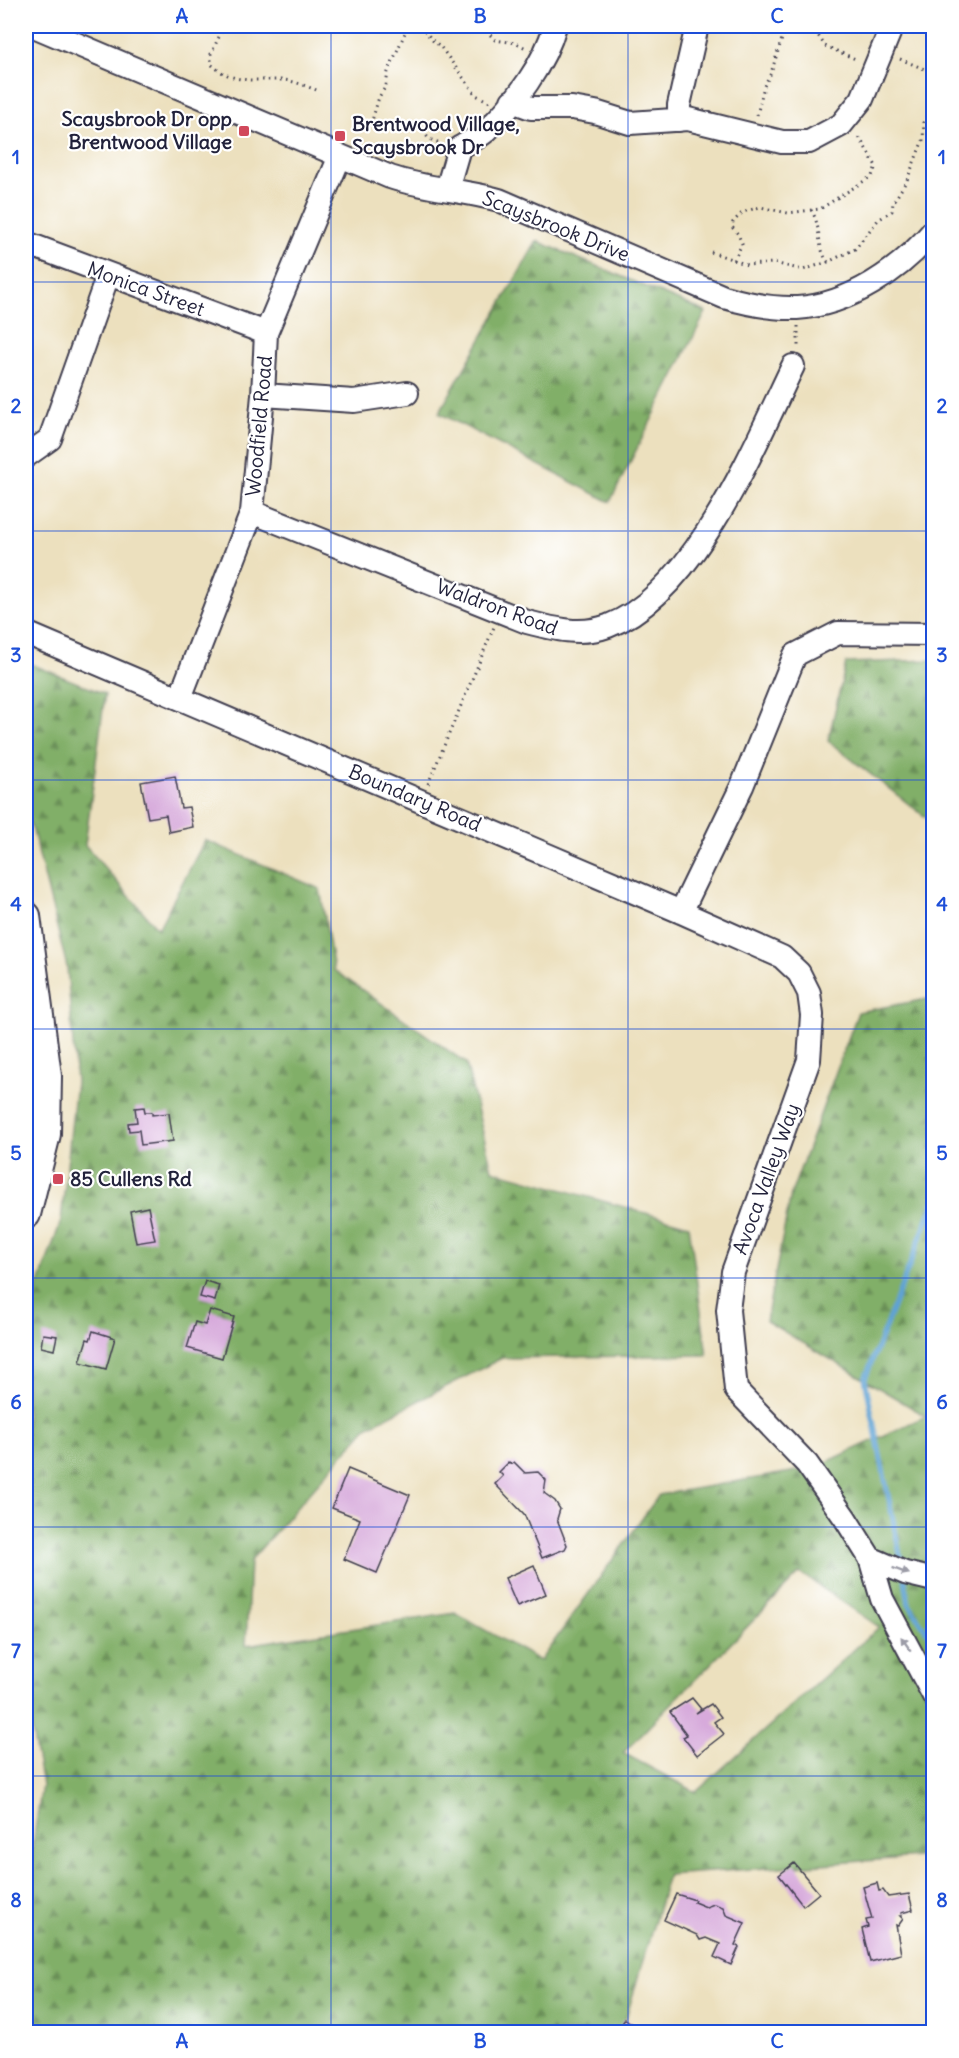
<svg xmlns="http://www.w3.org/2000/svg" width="959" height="2058" viewBox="0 0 959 2058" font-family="Delius,sans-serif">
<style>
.forest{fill:url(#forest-firs);stroke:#526852;stroke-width:1.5;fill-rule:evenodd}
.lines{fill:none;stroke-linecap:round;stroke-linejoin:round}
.stream{stroke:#5ea3d4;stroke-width:5}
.building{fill:#d7aadb}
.minor-casing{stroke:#403e4f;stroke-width:26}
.major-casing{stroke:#403e4f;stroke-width:32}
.path{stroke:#403e4f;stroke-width:3;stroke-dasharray:1.5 4.5;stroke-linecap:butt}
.minor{stroke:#fff;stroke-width:22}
.major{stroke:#fff;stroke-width:28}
.oneway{fill:#9c9ca7}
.grid{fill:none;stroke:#1d4ed8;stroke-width:1.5;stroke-opacity:0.55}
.poi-dot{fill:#d1495b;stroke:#fff;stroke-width:2}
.labels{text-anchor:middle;stroke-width:4.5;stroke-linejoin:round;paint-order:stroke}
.poi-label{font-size:20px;font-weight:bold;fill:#22223b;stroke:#fff;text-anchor:start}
.street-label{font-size:20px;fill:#22223b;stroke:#fff}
.neatline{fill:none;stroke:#1d4ed8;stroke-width:2}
.grid-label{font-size:20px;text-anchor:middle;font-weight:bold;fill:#1d4ed8}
</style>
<defs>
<pattern id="forest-firs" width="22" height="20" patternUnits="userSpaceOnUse" patternTransform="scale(1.5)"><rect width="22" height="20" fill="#81af68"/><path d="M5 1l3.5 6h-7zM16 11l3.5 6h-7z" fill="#698e57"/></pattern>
</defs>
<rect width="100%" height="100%" fill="#fff"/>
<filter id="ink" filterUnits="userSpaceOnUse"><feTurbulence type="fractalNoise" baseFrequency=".0167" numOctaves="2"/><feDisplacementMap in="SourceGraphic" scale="12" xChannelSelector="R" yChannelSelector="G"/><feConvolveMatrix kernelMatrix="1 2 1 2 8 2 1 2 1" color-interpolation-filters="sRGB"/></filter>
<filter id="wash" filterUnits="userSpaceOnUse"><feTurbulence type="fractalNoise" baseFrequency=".008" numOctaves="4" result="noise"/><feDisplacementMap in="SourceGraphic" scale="24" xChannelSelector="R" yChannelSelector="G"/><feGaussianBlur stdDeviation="1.35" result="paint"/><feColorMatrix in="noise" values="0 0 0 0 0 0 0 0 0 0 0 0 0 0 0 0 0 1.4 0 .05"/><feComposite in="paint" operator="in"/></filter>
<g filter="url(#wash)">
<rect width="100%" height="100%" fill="#ece0be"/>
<path class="forest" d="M537,241l169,71 -96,190 -171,-89z
M933,660h1l-1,163 -105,-82 18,-78z
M26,662l79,32 -20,151 73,84 47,-89 115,49 14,81 132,93 26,107 197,55 18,130 -205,3 -135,69 -117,134 -4,84 209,-32 85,48 119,-166 155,-27 112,-52 -160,-95 25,-127 67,-182 75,-14v858l-265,19 -46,157h-596v-143l16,-104 -16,-86v-379l35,-99 15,-139 -9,-115 -34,-136 -7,-15zM800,1573l79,54 -183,165 -73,-39z"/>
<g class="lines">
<path class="stream" d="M902,1565l-37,-186 69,-176
M905,1580l4,24 25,39"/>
</g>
<g id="blocks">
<path class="building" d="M175,776l6,32 8,-1 4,20 -24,5 -3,-17 -18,3 -7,-36z
M144,1107l1,5h7v3l17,-2 4,28 -32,4 -2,-15 -10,1 -1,-8 9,-1 -2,-14z
M148,1207l7,33 -19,3 -6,-32z
M205,1281l14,4 -4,16 -15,-4z
M210,1310l24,7 -12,41 -35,-10 8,-26 10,3z
M93,1331l22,7 -9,31 -26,-7 7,-23 3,1z
M43,1334l14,2 -3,14 -13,-3z
M509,1462l2,2 3,-2 11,11 13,-1 8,8 -2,13 11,8 5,8 -3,10 10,26 -2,4 -23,9 -18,-44 -29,-30 8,-8 -4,-4z
M348,1469l62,26 -33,78 -33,-14 16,-40 -28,-11z
M534,1565l12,29 -29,12 -12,-28z
M692,1698l9,11 -5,4 15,-9 10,13 -7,5 10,12 -27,21 -14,-18 4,-2 -17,-23z
M794,1863l25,30 -16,13 -24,-31z
M877,1883l2,8 4,-1 5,7 21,-3 4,16 -12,3 1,3h-2l3,3 -5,7 -2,-1 5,29 -31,8 -8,-33 6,-2 -2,-7 6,-1 -9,-32z
M676,1894l19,6 -1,2 12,5 8,-3 9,3 3,8 19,8 -10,22 4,2 -8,18 -17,-8 6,-13 -14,-6 -6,2 -3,-5 -33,-15z
M625,2019l20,13h-29z"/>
</g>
</g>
<g filter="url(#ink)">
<use href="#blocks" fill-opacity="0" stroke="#403e4f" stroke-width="1.5"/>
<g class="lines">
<defs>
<path id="minor" d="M34,26l356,151c36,12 73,13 109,23l225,97c24,7 48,12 73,11 52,-3 104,-38 137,-78
M512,101l19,7h41l23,4 35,11 58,-4 94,23h27l32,-17 21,-26 30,-73
M679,120v-15l18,-79
M447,189l12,-41c8,-5 19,-10 27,-17 29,-27 59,-68 69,-105
M26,243l240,90
M263,395l91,6 53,-8
M26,456l24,-17 58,-164
M252,512l275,110c27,7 54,14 81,4 87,-32 147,-182 185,-260
M26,633l655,279 101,45 17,16 10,20 3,22 -3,45 -76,212 -5,38 8,80 71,74 38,54 25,40 12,41 52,97
M180,698l72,-186 11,-117 3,-62 74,-177
M681,912l61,-126 53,-131 43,-22 96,1
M870,1558l35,15 29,7"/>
<path id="major" d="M26,916l21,160 -1,58 -20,80"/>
</defs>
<use href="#minor" class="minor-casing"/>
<use href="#major" class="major-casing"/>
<path class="path" d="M224,26l-13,28v10c23,21 43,15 72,16 12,1 25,7 36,11
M421,26l11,14 8,6 36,49 14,7
M482,26l13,14 21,3 10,5
M812,26l13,20 33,14
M900,59l34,14
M757,115l7,-29 7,-13 15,-47
M371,124l8,-27 7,-11 2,-14 20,-46
M423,131l6,8 11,4
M811,210c11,16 5,37 17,52l27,-13 23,-29 14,-9 1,-8 14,-23 16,-40 1,-18 10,-22
M711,252l23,8 8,-16 -4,-10 -6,-7 1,-5 10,-10 17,-5 28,6 32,-4 52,-33 4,-10 -18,-31
M734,260l13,5 27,-2 29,7 25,-8
M798,326v24
M428,784l66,-157"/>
<use href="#minor" class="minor"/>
<use href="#major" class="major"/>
</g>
<defs><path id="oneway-solid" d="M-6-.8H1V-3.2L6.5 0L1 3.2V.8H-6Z" transform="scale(1.5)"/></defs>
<g class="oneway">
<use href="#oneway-solid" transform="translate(901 1571) rotate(20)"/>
<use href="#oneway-solid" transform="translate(906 1644) rotate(-125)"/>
</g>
</g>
<path class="grid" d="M331,26v2006M628,26v2006M26,282h908M26,531h908M26,780h908M26,1029h908M26,1278h908M26,1527h908M26,1776h908"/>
<g class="poi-dot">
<rect x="238" y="125" width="12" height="12" rx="3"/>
<rect x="334" y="130" width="12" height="12" rx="3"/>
<rect x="52" y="1173" width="12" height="12" rx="3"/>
</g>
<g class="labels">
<g class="poi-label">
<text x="232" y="126" text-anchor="end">Scaysbrook Dr opp<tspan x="232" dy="23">Brentwood Village</tspan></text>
<text x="352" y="131">Brentwood Village,<tspan x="352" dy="23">Scaysbrook Dr</tspan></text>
<text x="70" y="1186">85 Cullens Rd</text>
</g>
<g class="street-label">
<text transform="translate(556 226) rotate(22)" y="7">Scaysbrook Drive</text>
<text transform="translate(146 289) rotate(20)" y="7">Monica Street</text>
<text transform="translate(259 426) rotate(-85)" y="7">Woodfield Road</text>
<text transform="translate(497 607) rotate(20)" y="7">Waldron Road</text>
<text transform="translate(415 798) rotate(23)" y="7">Boundary Road</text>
<text transform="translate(766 1179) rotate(-70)" y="7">Avoca Valley Way</text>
</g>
</g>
<rect width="959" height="2058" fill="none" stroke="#fff" stroke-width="66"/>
<rect x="33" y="33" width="893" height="1992" class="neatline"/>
<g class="grid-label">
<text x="182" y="23">A</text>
<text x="480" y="23">B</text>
<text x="777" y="23">C</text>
<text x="16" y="164">1</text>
<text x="942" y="164">1</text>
<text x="16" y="413">2</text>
<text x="942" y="413">2</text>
<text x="16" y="662">3</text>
<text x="942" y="662">3</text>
<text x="16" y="911">4</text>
<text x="942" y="911">4</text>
<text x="16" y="1160">5</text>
<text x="942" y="1160">5</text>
<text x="16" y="1409">6</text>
<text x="942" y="1409">6</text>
<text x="16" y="1658">7</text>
<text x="942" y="1658">7</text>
<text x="16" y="1907">8</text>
<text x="942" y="1907">8</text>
<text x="182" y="2048">A</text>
<text x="480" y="2048">B</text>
<text x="777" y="2048">C</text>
</g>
</svg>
